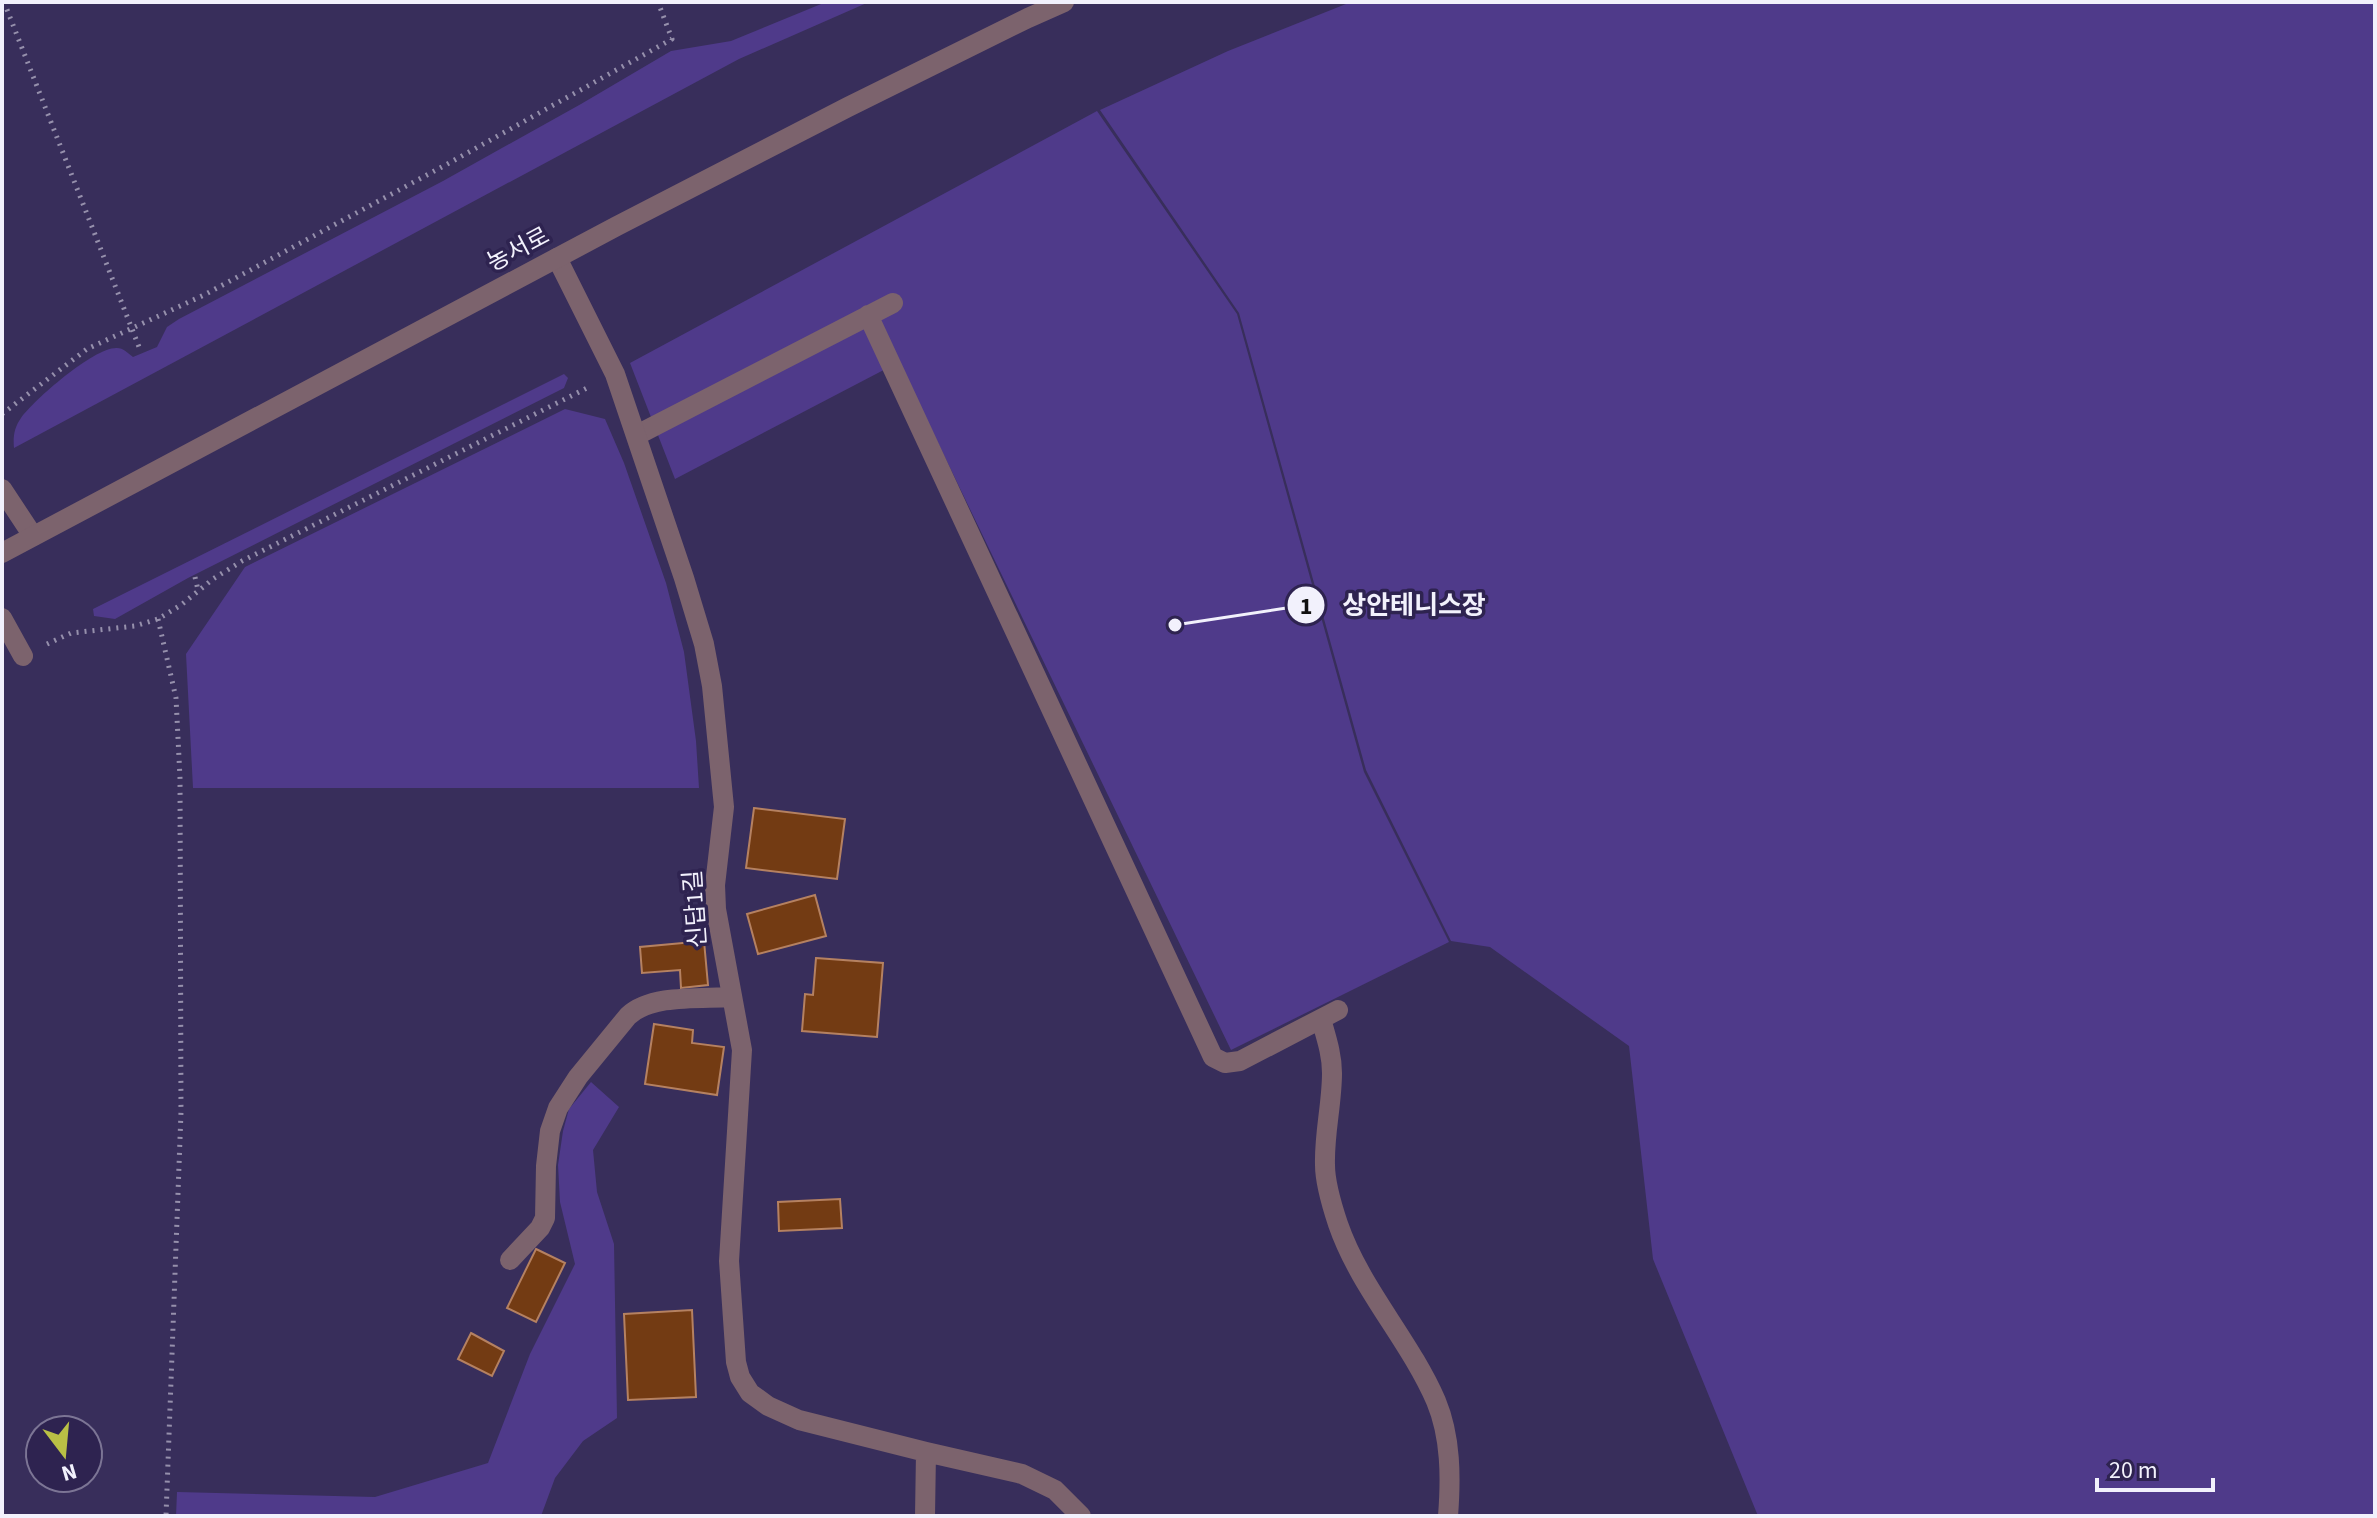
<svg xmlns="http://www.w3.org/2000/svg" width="2377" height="1518" viewBox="0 0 2377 1518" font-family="'Source Sans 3','Noto Sans KR',sans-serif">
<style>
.green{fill:#4f3a8a}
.building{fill:#733b13;stroke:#b58161;stroke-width:2}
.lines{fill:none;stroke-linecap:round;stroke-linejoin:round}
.path{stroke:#9690ac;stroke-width:5;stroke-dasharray:2 6;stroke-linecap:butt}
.service{stroke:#7c636d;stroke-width:20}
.minor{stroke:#7c636d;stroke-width:20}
.tertiary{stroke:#7c636d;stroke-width:20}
.labels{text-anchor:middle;stroke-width:7;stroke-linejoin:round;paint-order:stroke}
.street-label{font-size:24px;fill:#f2f1fc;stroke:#2e2350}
.leader{fill:none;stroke:#f2f1fc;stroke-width:3}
.callout-dot{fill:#f2f1fc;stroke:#2e2350;stroke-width:3}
.mark-label{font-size:24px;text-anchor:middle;font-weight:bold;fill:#111}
.callout-label{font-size:26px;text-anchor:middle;font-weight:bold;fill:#f2f1fc;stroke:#2e2350;stroke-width:7;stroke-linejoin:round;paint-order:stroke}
</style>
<rect width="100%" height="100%" fill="#382e5b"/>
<path class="green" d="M826,2h43l-130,57 -725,389c-1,-11 0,-20 7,-30 13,-18 73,-71 96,-70 6,0 11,5 16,9l24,-10 10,-20 12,-8 264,-138 138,-77 90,-53 60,-10z
M1351,2h1024v1514h-617l-105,-257 -24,-213 -139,-99 -39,-6 -85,-171 -127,-457 -139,-203 128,-59z
M1097,111l140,203 127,458 85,170 -218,108 -332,-688 -224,117 -45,-116z
M564,374l4,4 -4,10 -376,190 -73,41 -21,-3 -1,-7z
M565,409l40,10 19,44 42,120 18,69 12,89 3,47h-506l-7,-134 59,-87z
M591,1082l28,25 -26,43 4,42 17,52 3,174 -34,23 -28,37 -14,38h-365l1,-24 198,5 113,-34 42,-109 45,-90 -15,-62 -2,-37 5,-34 6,-22z"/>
<path class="building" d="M754,808l91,11 -8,60 -91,-11z
M815,895l11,41 -68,18 -11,-40z
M704,941l4,44 -27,3 -1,-18 -38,3 -2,-26z
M816,958l67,5 -6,74 -75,-6 3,-37 8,1z
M654,1024l39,6 -1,13 32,4 -7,48 -72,-11z
M840,1199l2,29 -63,3 -1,-29z
M536,1249l29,14 -29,59 -29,-14z
M692,1310l4,87 -68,3 -4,-86z
M471,1333l33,18 -12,25 -34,-17z"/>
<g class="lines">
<path class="path" d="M4,2l137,350
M2,414l85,-65 117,-54 247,-133 221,-123 -14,-37
M195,577l3,13
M158,619l18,79 4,80 1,334 -15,404
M47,644l24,-11 64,-7 23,-7 23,-14 32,-26 29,-18 347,-174"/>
<path class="service" d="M868,315l345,742 12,6 15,-2 98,-51
M637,435l256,-132
M2,489l31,47
M2,618l21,38
M1321,1019c5,18 11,35 11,54 0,31 -8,61 -7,92 0,19 7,41 13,59 22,64 71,115 98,177 15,36 15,77 12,115"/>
<path class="minor" d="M557,258l58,116 69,204 20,66 8,42 12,121 -9,78 1,24 26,141 -13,211 7,101 4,15 10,16 18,13 31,14 127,32 96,22 33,16 26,26
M510,1260l30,-32 5,-10 1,-52 4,-35 8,-23 20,-31 50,-61c23,-22 73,-17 103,-19
M925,1516l1,-64"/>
<path class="tertiary" d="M2,553l615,-327 231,-119 180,-89 36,-16"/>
</g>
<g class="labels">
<g class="street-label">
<text transform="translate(518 249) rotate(-28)" y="8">농서로</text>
<text transform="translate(695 909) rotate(-94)" y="8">신답1길</text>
</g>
</g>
<path class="leader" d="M1175 625L1306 605"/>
<g class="callout-dot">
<circle cx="1175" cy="625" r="8"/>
<circle cx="1306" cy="605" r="20"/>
</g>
<g class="mark-label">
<text x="1306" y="614">1</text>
</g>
<g class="callout-label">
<text x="1414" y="614">상안테니스장</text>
</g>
<rect width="2377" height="1518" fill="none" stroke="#f2f1fc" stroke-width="8"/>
<g transform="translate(64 1454) rotate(164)"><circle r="38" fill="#2e2350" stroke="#7c7595" stroke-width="2"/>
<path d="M0-6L14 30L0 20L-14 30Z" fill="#bac045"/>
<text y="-12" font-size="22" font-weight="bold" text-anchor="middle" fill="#f2f1fc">N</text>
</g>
<path d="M2097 1478v12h116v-12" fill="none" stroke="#f2f1fc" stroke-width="4"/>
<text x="2109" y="1478" font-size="24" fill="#f2f1fc" stroke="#2e2350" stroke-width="6" paint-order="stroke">20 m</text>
</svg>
